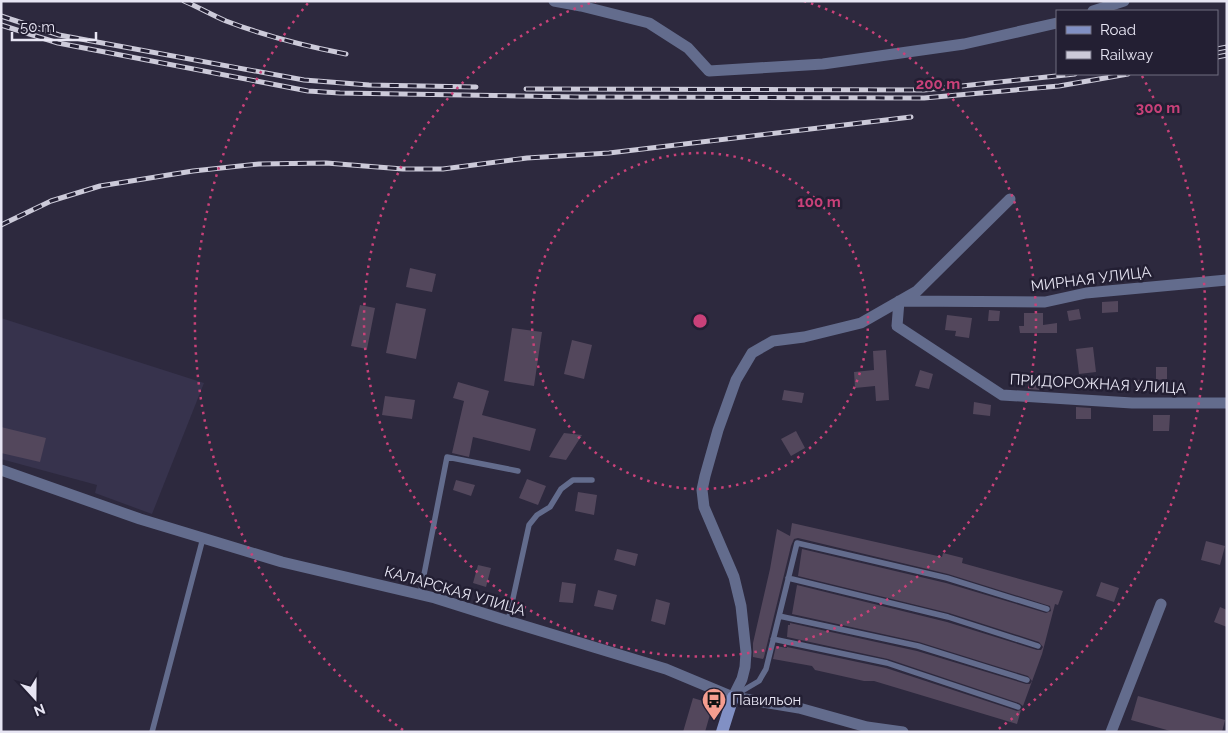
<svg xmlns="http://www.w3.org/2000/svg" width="1228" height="733" viewBox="0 0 1228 733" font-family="Raleway,sans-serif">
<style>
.built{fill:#37334d}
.building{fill:#53475c}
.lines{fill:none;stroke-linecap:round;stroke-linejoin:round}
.lane{stroke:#636c8d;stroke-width:5.5}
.street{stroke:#636c8d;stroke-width:11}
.secondary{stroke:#8190c4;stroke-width:12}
.rail-casing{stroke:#cccad9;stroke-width:5}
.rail{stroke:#231f33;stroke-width:3;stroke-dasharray:9;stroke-linecap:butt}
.ring{fill:none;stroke:#c94179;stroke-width:2.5;stroke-dasharray:2.5 5}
.labels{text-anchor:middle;stroke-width:5;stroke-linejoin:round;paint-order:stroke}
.street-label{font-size:15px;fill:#e7e5f3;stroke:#231f33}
.poi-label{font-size:15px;fill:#e7e5f3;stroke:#231f33;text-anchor:start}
.centre{fill:#c94179;stroke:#231f33;stroke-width:2.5}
.ring-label{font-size:15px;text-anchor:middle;font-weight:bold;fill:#c94179;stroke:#231f33;stroke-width:5;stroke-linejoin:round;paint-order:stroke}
</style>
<rect width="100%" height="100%" fill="#2d293e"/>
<path class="built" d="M1,318l203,65 -52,131 -57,-21 2,-8 -96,-26z"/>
<path class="building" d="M410,268l26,6 -4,18 -26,-5z
M1118,301v11l-16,1v-11z
M396,303l30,6 -10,50 -30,-6z
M360,305l15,3 -8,41 -16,-3z
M1079,309l2,10 -12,2 -2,-10z
M989,310l11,1 -1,10h-11z
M1024,313h19v12l14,-2v10h-37l-1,-7h5z
M947,315l25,3 -3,20 -14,-2 1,-5 -11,-1z
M512,328l30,4 -8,54 -30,-5z
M572,340l20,5 -8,34 -20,-5z
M1093,347l3,25 -17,2 -3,-25z
M886,350l3,50 -13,1 -1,-15 -20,2 -1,-16 20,-2 -1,-19z
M1156,367h11v12l-11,1z
M920,370l13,4 -4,15 -14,-3z
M1149,379l1,12 -14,1v-12z
M458,382l31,9 -7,24 54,14 -6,22 -57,-14 -4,20 -17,-4 12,-52 -11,-3z
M1028,382l12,1v7l-12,-1z
M784,390l20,3 -2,10 -20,-3z
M385,396l30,4 -3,19 -30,-4z
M974,402l17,3 -1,11 -17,-2z
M1076,407l15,1v11h-15z
M1153,415h17l-1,16h-16z
M1,427l45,11 -6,24 -39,-9z
M796,431l9,17 -14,8 -10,-17z
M564,433l18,2 -16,25 -17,-3z
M527,479l19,7 -8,19 -19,-7z
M456,480l19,5 -4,11 -18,-6z
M578,492l19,3 -3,20 -19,-4z
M792,523l150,34 1,-4 20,5 -1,5 101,28 -5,14 -3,-1 -13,50 -19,52 -4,-3 -131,-44 -101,-22 1,-12h2v-2l127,28 109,33h4l2,-3 -4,-5 -109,-34 -127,-28 5,-29 150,37 90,28h4l2,-3 -4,-5 -90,-29 -151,-37 4,-27 144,34 100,30 5,-2 -1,-5 -102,-32 -150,-36 -4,1 -3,7 -27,111 -1,2 -10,-2v-14l17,-74 7,-40 13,7z
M1206,541l19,5 -5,19 -19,-5z
M617,549l21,5 -3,12 -21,-6z
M478,565l13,3 -5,19 -13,-4z
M562,582l14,2 -3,19 -14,-1z
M1101,582l18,6 -5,14 -18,-6z
M598,590l19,5 -4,15 -19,-4z
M656,599l14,4 -5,22 -14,-4z
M1220,607l7,3v17l-13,-5z
M776,646l11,2v-1l99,21 131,43 4,-1 -4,14 -143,-43h-10l-49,-11 -3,-4 -39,-7z
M1138,696l87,24 -3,12h-48l-43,-12z
M693,698l20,6 -8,28h-22z"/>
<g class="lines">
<path class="lane" d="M788,578l160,39 90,29
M420,595l27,-138 71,14
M779,616l139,30 109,34
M508,621l21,-96 8,-10 13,-8 11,-18 12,-9h19
M773,639l114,24 131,44
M737,694l22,-13 7,-12 31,-126 150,35 100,31
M152,732l51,-194"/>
<path class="street" d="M554,1l27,5 68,17 39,25 21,23 114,-7 141,-20 93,-21
M1093,11l31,-10
M1227,280l-141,13 -41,9 -146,-1 -2,25 105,69 130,8h95
M1,470l139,49 142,43 153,36 73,23 158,48 67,28 66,11 68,19 36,5
M733,697l9,-18 3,-12 1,-15 -5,-46 -7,-29 -30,-70 -2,-17 3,-14 13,-46 18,-50 16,-27 21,-12 31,-4 57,-14 56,-32 93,-92
M1111,732l50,-128"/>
<path class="secondary" d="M722,732l11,-35"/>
<defs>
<path id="rail" d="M184,1c14,6 28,14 42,20 39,15 79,25 120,33
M1,16l58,19 245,45 65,5 107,2
M1,25l57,18 250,48 32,2 237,4 347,1 135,-12 69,-12
M1217,49l10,-2
M1217,57l10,-2
M526,89l398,1 151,-16
M1,225l50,-24 49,-15 93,-15 66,-7 67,-1 77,6h40l84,-11 82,-5 302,-36"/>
</defs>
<use href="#rail" class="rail-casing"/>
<use href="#rail" class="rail"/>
</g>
<g class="ring">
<circle cx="700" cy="321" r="168"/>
<path d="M804 1A336 336 0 1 1 596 1"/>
<path d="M403 730A505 505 0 0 1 308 3M1142 76A505 505 0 0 1 997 730"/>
</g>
<defs>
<symbol id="bus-pin" viewBox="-11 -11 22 30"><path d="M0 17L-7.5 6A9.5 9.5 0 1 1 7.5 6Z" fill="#f59d8f" stroke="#231f33"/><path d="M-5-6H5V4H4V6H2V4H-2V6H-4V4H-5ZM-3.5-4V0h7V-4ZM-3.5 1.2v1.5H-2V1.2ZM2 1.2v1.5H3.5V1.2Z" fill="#111"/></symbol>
</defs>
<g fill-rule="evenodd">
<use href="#bus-pin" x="700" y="686" width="28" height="38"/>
</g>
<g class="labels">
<g class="street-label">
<text transform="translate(1091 279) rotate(-7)" y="5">МИРНАЯ УЛИЦА</text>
<text transform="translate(1098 384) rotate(3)" y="5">ПРИДОРОЖНАЯ УЛИЦА</text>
<text transform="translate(455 591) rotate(16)" y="5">КАЛАРСКАЯ УЛИЦА</text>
</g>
<g class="poi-label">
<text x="732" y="705">Павильон</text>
</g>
</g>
<circle cx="700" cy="321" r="8" class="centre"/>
<g class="ring-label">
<text x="938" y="89">200 m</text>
<text x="1158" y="113">300 m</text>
<text x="819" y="207">100 m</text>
</g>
<rect width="1228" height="733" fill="none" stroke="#e7e5f3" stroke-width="5"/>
<rect x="1056" y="10" width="162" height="65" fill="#231f33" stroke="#716e80"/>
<rect x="1066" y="26" width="25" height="8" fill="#8190c4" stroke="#716e80"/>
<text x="1100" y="35" font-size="15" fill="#e7e5f3">Road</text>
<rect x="1066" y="51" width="25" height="8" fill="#cccad9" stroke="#716e80"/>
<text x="1100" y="60" font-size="15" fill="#e7e5f3">Railway</text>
<g transform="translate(35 698) rotate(159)" stroke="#231f33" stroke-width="4" paint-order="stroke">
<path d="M0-4L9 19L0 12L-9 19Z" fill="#e7e5f3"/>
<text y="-8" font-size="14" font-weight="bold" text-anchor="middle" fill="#e7e5f3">N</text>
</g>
<path d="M12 32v8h84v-8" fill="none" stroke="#e7e5f3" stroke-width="2.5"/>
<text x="20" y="32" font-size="15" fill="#e7e5f3" stroke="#231f33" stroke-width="4" paint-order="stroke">50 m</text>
</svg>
